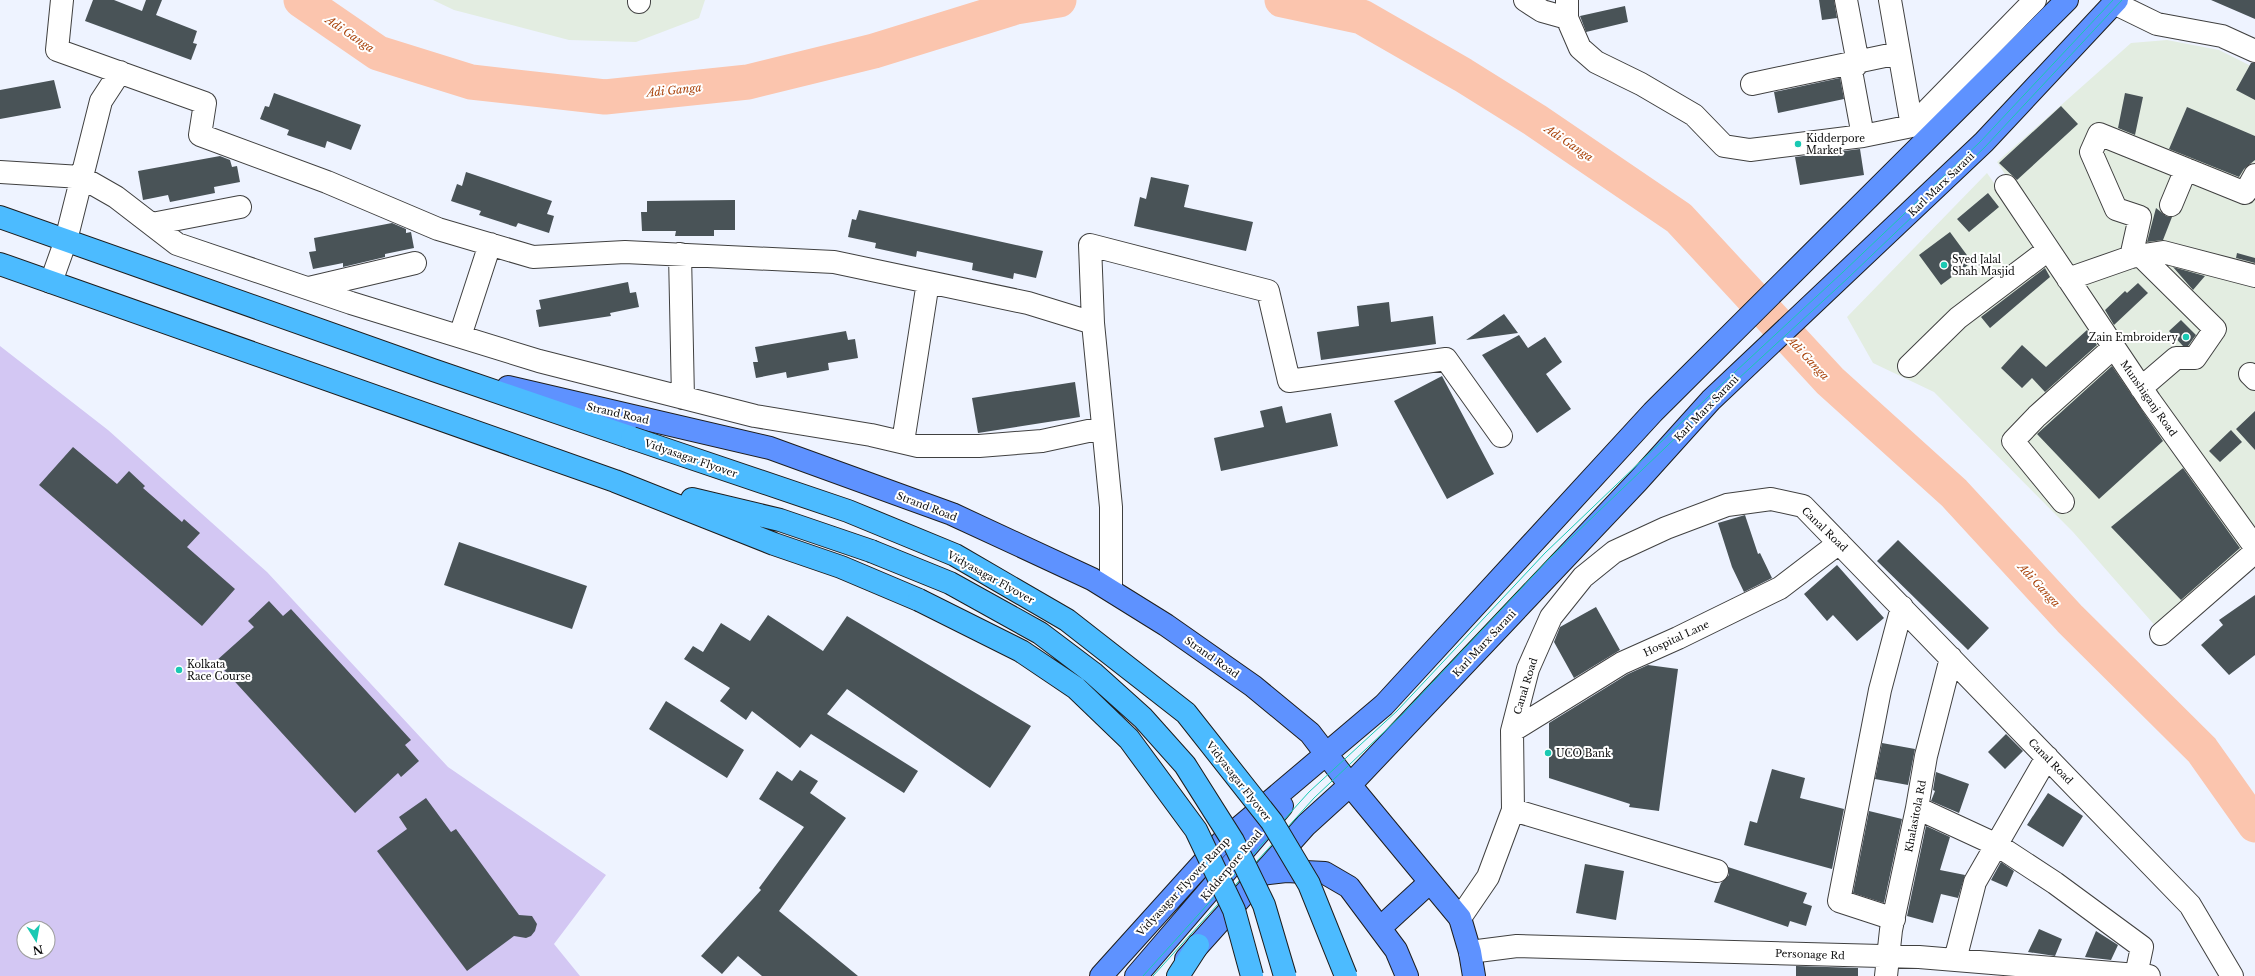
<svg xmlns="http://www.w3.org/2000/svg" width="2255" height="976" viewBox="0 0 2255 976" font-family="'Libre Baskerville',serif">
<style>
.industrial{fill:#e3ede1}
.pitch{fill:#d3c7f3;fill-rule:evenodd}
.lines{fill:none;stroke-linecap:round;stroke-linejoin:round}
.river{stroke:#fbc5ae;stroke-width:35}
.building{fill:#495357}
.minor-casing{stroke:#404040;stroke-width:24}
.major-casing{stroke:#1e1e1e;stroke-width:24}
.highway-casing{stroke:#1e1e1e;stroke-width:24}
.minor{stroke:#fff;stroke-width:22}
.major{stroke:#5e92ff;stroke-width:22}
.highway{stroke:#4cbbff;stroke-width:22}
.tram{stroke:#1ac9b3;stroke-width:1}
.highway-bridge-casing{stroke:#1e1e1e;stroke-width:24;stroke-linecap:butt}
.highway-bridge{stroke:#4cbbff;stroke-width:22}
.poi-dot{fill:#1ac9b3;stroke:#fff;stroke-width:1.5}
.labels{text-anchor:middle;stroke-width:4;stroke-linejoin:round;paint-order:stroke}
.poi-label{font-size:10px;fill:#0d0d0d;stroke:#fff;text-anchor:start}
.street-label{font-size:10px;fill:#0d0d0d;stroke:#fff}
.water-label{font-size:11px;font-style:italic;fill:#aa440c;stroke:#fff}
</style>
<rect width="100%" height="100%" fill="#eef3ff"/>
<path class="industrial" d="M433,0h272l-6,18 -63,24 -67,-2 -115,-30z
M2167,40l52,10 36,18v469l-153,-214 -105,-161 134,-119z
M1987,173l267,380 -96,76 -85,-97 -139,-140 -61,-29 -26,-46z"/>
<path class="pitch" d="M0,346l108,84 159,142 181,195 158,108 -52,69 26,32h-580zM24,928h24v24h-24z"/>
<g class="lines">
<path class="river" d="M301,0l77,53 93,29 134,15 143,-15 126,-31 142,-44 43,-7
M1282,0l80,17 101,58 72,45 144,98 151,163 124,112 116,126 132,131 53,75"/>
</g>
<path class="building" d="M93,0h21l28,11 4,-11h16l-6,15 41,16 -4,12 4,1 -6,16 -106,-39z
M1819,0h15l3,18 -15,2z
M2211,0h44v19z
M1625,6l3,16 -42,10 -6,-16z
M2251,63h4v37l-19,-10z
M1840,78l4,21 -66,14 -4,-21z
M54,80l7,28 -61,11v-29z
M274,93l87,32 -10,25 -24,-9 -2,7 -38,-13 2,-5 -29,-11 5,-13 4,1z
M2125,93l18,4 -8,38 -17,-7z
M2061,106l17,18 -61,56 -18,-17z
M2187,107l68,29v24l-11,9 -5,8 -70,-28z
M1860,149l4,26 -64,10 -5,-28z
M220,156l10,4 2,7 5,-1 3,16 -26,5 1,6 -45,9 -2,-7 -25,5 -5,-29z
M466,172l86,29 -5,13 7,2 -5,17 -31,-10 -2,4 -37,-12 2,-4 -30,-10 6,-17 5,2z
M1151,177l38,8 -5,22 69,15 -7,29 -112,-25 6,-29 6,2z
M1988,193l11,14 -30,25 -12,-13z
M735,200v30h-21v6h-39l1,-5h-34l-1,-19h6v-11z
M2156,208l10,8 6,1 -9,23 -16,2z
M859,210l184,41 -7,27 -22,-5 -1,6 -41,-9 1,-7 -56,-12 -1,6 -41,-9 1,-5 -28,-6 4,-18 4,1z
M392,223l14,6v4l5,-1 3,16 -29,6v3l-42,10v-4l-30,6 -4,-17 7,-1 -2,-13z
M1950,232l22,30 -31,23 -22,-30z
M2237,253l18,5v5l-19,-5z
M2173,267l32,9 -12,14z
M2045,268l5,9 -60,51 -9,-11z
M628,282l2,11 6,-1 3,15 -29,6 1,3 -72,11 -3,-17 5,-1 -2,-9z
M2138,283l10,10 -34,32 -9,-15 20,-19 2,2z
M1389,302l2,20 42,-6 3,28 -115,16 -4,-28 42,-6 -2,-20z
M1504,314l14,19 -52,7z
M2181,320l15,15 -8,11h-5l-14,-15z
M2087,330l10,15 -52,47 -13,-14 -10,10 -21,-20 21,-23 24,22z
M846,331l2,9 7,-1 3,19 -30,5 1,7 -42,8 -1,-6 -30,6 -3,-16h5l-3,-15z
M1519,335l9,13 17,-11 17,25 -16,12 25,35 -34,24 -55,-78z
M2112,366l51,75 -64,58 -62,-65z
M1442,376l52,98 -47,25 -53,-98z
M1075,382l5,35 -102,16 -6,-35z
M1282,406l4,17 45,-10 7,33 -117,25 -7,-33 50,-11 -4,-16z
M2255,411v39l-19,-21z
M2231,430l11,12 -22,20 -11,-11z
M73,447l44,37 12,-13 16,15 -2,2 39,34 2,-3 16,14 -13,14 48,42 -33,37 -163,-141z
M2183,468l57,80 -59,52 -70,-73z
M1745,515l13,39 2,-1 12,25 -28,14 -12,-25 -14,-44z
M1898,540l91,88 -21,22 -91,-89z
M459,542l128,44 -15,43 -128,-44z
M1837,565l47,53 -27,23 -24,-26 -6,6 -23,-27z
M2255,595v60l-26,20 -28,-30 22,-20 -4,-5z
M269,601l14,15 8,-7 120,131 -6,5 14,16 -18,16 -3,-4 -43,40 -139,-152 38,-34 -6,-6z
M1596,607l24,43 -46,28 -20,-36 6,-15z
M768,615l55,36 24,-35 184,110 -41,62 -143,-99 -20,25 91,57 -14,22 -93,-59 -11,14 -48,-37 -6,9 -26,-19 10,-13 -46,-29 9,-13 10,6 18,-29 29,18z
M1648,665l30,4 -19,142 -30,-4 1,-3 -81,-26v-55l79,-49z
M666,701l78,49 -17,28 -78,-49z
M2006,734l17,17 -18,18 -17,-17z
M1882,743l33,6 -7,36 -33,-6z
M1772,769l33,9 -5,20 44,11 -12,60 -88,-24 6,-24 7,2z
M800,770l18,11 -8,12 36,25 -67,93 79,65h-96l-24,-20 -16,18 -21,-18 60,-66 -2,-2 45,-61 -45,-28 18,-28 15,10z
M1936,772l33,12 -10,29 -28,-12 4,-10 -2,-1z
M2048,793l35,23 -20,31 -36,-22z
M426,798l25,34 5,-3 63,86 13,1 5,8 -2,7 -4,5 -5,2 -12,-2 -47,35 -90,-120 30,-22 -8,-12z
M1869,811l33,8 -18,84 -31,-10z
M1926,826l24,11 -10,33 25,5 -7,23 -17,-4 -8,29 -26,-7z
M2001,862l13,9 -7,16 -16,-7z
M1585,864l39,7 -8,49 -40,-7z
M1728,867l79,26 -4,10 9,3 -6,20 -16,-5 -2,6 -74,-25 7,-19 8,-8z
M2039,929l23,10 -7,17 -27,-4z
M2096,931l22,14 -7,15 -26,-3z
M1796,966l62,2v8h-62z"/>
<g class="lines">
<defs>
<path id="minor" d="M62,0l-5,50 148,53 -5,32 127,47 111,47 95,28 92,-5 209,10 194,41 65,20
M1525,0l17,11 25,7
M1567,0v18l13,30 16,14 45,22 53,31 30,31 26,4 113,-14 49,-10 -22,-126
M1846,0l12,63 -7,8 12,65
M639,2v-2
M2114,3l43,21 65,12 33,15
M1752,84l147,-31
M1912,126l123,-126
M0,172l81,5 35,20 61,47 174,59 188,58 216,55 116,19 47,11h61l63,-5 60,-13
M2006,186l144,215 105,146
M2171,205l15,-36
M152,224l88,-17
M680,254l3,144
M2141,256l74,73 -20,29h-19l-35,30
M2131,257l9,-40 -24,-8 -25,-57 8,-18 146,59 10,-18
M2068,279l63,-22 32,-5 92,24
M51,282l15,-42 35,-139 19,-29
M309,288l106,-25
M460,336l30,-92
M1909,366l49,-48 90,-68
M2250,374l5,5
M903,442l25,-160
M2063,502l-50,-61 24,-25 77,-69
M1111,590v-83l-18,-184 -3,-78 178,46 21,90 157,-22 55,77
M2161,634l94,-82
M1512,731l110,-68 56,-25 102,-50 59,-45
M1917,808l80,37 58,38 87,64 -6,28
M1513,810l204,61
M1460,918l28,-41 25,-67 -1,-79 16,-62 23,-52 32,-40 31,-25 52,-24 61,-23 44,-6 32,7 387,399 42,71
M1894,919l-55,-18 41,-211 22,-83
M1470,952l47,-6 402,11 230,19
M1955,960l20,-78 72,-125
M1886,976l5,-46 26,-122 9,-52 25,-98"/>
<path id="major" d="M508,387l262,61 182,66 140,65 74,46 87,61 57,47 40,52 110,133 10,34 4,24
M1261,874l25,-3 39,2 24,14 47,63 11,26
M1380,928l50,-46
M1186,959l120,-134 44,-40 288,-304 73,-81 273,-258 133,-142
M1101,976l120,-133 163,-138 269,-293 414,-412
M1136,976l146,-170"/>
<path id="highway" d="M0,217l433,153 199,68
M0,264l615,217 159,63 67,23 78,33
M692,499l88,21 91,31
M1178,976l20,-31"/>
</defs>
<use href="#minor" class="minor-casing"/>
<use href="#major" class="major-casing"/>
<use href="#highway" class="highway-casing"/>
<use href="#minor" class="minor"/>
<use href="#major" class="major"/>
<use href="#highway" class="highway"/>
<path class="tram" d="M1143,976l166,-184 88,-81 148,-158 163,-156 135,-125 137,-130 133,-142
M1153,976l161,-178 88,-83 148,-157 163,-156 135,-124 137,-131 137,-147"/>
<defs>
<path id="highway-bridge" d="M632,438l216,73 107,44 112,65 119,93 86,109 37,62 37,92
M871,551l79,32 90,50 53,40 50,45 42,47 48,76 31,64 21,71
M919,600l102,51 55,37 53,51 67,91 38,80 18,66"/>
</defs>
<use href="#highway-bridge" class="highway-bridge-casing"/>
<use href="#highway-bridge" class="highway-bridge"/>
</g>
<g class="poi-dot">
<circle cx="1798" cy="144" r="4"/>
<circle cx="1944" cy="265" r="4"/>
<circle cx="2186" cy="337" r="4"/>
<circle cx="179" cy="670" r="4"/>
<circle cx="1548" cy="753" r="4"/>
</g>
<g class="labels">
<g class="poi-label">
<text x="1806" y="142">Kidderpore<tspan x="1806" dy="12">Market</tspan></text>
<text x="1952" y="263">Syed Jalal<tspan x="1952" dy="12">Shah Masjid</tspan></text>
<text x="2178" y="341" text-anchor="end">Zain Embroidery</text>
<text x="187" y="668">Kolkata<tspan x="187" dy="12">Race Course</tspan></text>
<text x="1556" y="757">UCO Bank</text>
</g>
<g class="street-label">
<text transform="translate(1941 184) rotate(-44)" y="4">Karl Marx Sarani</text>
<text transform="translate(2149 398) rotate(55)" y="4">Munshiganj Road</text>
<text transform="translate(1706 408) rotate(-46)" y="4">Karl Marx Sarani</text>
<text transform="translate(618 413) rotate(13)" y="4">Strand Road</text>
<text transform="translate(691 458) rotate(19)" y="4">Vidyasagar Flyover</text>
<text transform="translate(927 506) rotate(21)" y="4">Strand Road</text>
<text transform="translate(1825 529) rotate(44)" y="4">Canal Road</text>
<text transform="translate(991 577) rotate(29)" y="4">Vidyasagar Flyover</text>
<text transform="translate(1676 638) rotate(-25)" y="4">Hospital Lane</text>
<text transform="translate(1484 643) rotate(-47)" y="4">Karl Marx Sarani</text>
<text transform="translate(1212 657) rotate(35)" y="4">Strand Road</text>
<text transform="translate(1525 686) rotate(-73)" y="4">Canal Road</text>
<text transform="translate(2051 761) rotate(46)" y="4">Canal Road</text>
<text transform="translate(1239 781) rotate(52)" y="4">Vidyasagar Flyover</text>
<text transform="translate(1915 816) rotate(-79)" y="4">Khalasitola Rd</text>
<text transform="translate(1231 865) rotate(-50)" y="4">Kidderpore Road</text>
<text transform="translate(1183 886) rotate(-47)" y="4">Vidyasagar Flyover Ramp</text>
<text transform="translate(1810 954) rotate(2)" y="4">Personage Rd</text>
</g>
<g class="water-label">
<text transform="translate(350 34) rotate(34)" y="4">Adi Ganga</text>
<text transform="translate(674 90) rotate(-6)" y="4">Adi Ganga</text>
<text transform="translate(1569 143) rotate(34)" y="4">Adi Ganga</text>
<text transform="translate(1808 358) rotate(47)" y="4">Adi Ganga</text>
<text transform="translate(2039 585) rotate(47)" y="4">Adi Ganga</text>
</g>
</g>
<g transform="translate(36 940) rotate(169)"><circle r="19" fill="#ffffff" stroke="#9e9e9e"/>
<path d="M0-3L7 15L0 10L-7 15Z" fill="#1ac9b3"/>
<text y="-6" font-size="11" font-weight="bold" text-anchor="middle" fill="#0d0d0d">N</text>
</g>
</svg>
